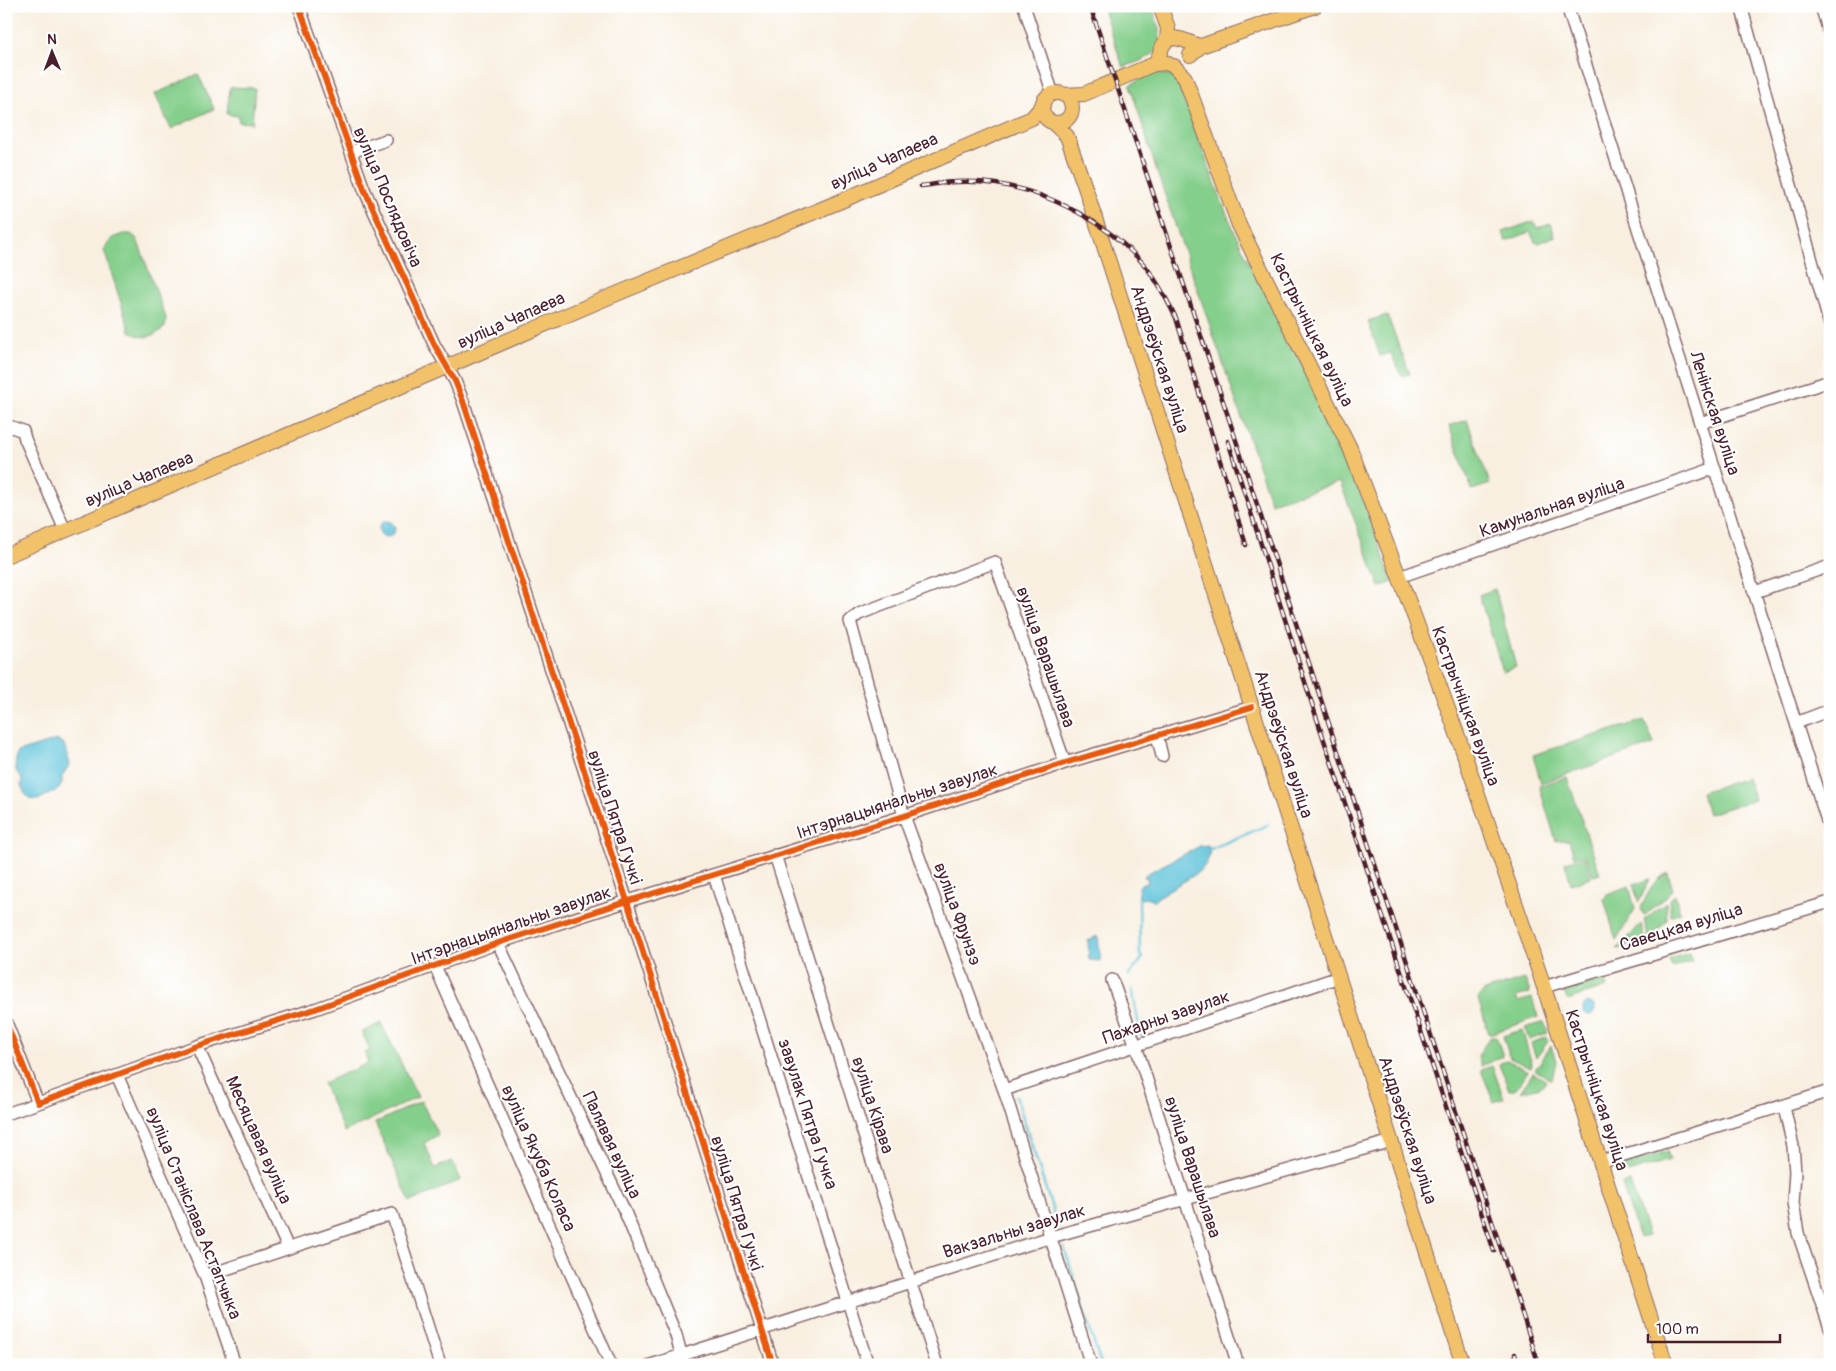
<svg xmlns="http://www.w3.org/2000/svg" width="1836" height="1371" viewBox="0 0 1836 1371" font-family="Pangolin,sans-serif">
<style>
.green{fill:#85cf8c;stroke:#68775c}
.water{fill:#5bc2d9;stroke:#527082}
.lines{fill:none;stroke-linecap:round;stroke-linejoin:round}
.stream{stroke:#5bc2d9;stroke-width:2.5}
.minor-casing{stroke:#87686a;stroke-width:14}
.major-casing{stroke:#87686a;stroke-width:16}
.minor{stroke:#fff;stroke-width:11}
.major{stroke:#f2c26a;stroke-width:14}
.rail-casing{stroke:#4a1f2b;stroke-width:4.5}
.rail{stroke:#fff;stroke-width:2.5;stroke-dasharray:8;stroke-linecap:butt}
.cycleway-casing{stroke:#fff;stroke-width:9}
.cycleway{stroke:#e8590c;stroke-width:6}
.labels{text-anchor:middle;stroke-width:4;stroke-linejoin:round;paint-order:stroke}
.street-label{font-size:18px;fill:#4a1f2b;stroke:#fff}
</style>
<rect width="100%" height="100%" fill="#fff"/>
<filter id="ink" filterUnits="userSpaceOnUse"><feTurbulence type="fractalNoise" baseFrequency=".02" numOctaves="2"/><feDisplacementMap in="SourceGraphic" scale="10" xChannelSelector="R" yChannelSelector="G"/><feConvolveMatrix kernelMatrix="1 2 1 2 8 2 1 2 1" color-interpolation-filters="sRGB"/></filter>
<filter id="wash" filterUnits="userSpaceOnUse"><feTurbulence type="fractalNoise" baseFrequency=".0096" numOctaves="4" result="noise"/><feDisplacementMap in="SourceGraphic" scale="20" xChannelSelector="R" yChannelSelector="G"/><feGaussianBlur stdDeviation="1.12" result="paint"/><feColorMatrix in="noise" values="0 0 0 0 0 0 0 0 0 0 0 0 0 0 0 0 0 1.4 0 .05"/><feComposite in="paint" operator="in"/></filter>
<g filter="url(#wash)">
<rect width="100%" height="100%" fill="#f8efe0"/>
<path class="green" d="M1102,6h50c13,41 15,47 -29,61z
M1152,73l17,2 7,4 50,133 16,36 55,106 47,96 49,132 -13,5 -40,-105 -69,21 -114,-331 -27,-87z
M198,74l16,35 -43,20 -16,-35z
M230,87l25,1 -3,35 -13,-1 -1,-6 -11,-2z
M1534,221l3,7 14,-4 4,12 -16,7 -4,-1 -5,-10 -24,9 -3,-9z
M123,234h8l6,5 29,79 -1,9c-11,10 -22,14 -35,4l-26,-81 8,-12z
M1387,315l23,59 -9,2 -10,-23 -11,3 -12,-35z
M1467,420l23,64 -18,6 -23,-64z
M1495,589l21,78 -13,5 -24,-77z
M1644,720l10,24 -113,39 -8,-28z
M1567,777l33,97 -7,2 -7,-21 -12,2 -5,-17 -13,1 -17,-55z
M1747,778l8,22 -47,14 -7,-22z
M1585,857l6,20 -20,7 -6,-22z
M1668,873l5,17 -29,26 -3,-8c7,-14 12,-28 27,-35z
M1650,879l-11,23 -6,-17z
M1629,886l6,23 -19,31 -12,-41 3,-5z
M1675,895l5,17 -9,4 -2,-16z
M1666,902l1,18 -18,19 -5,-19z
M1641,924l4,17 -28,8z
M1689,953l3,8 -20,6 -3,-8z
M1525,979l5,14 -14,4 2,5 14,-4 6,19 -49,17 -11,-35 6,-8z
M1604,979l3,8 -40,13 -3,-8z
M1544,1022l4,11 -19,7 -4,-12z
M381,1023l37,74 -74,35 -21,-49 45,-20 -3,-10 5,-3 -8,-18z
M1522,1030l10,34 -1,4 -21,-10 -7,-22z
M1496,1036l7,20 -22,10 -3,-10 11,-18z
M1547,1037l2,3 -13,18 -5,-15z
M1551,1046l5,15 -4,19 -17,-10z
M1507,1060l21,11 -13,19h-6l-9,-23 -1,-3z
M1492,1066l12,32 -10,4 -13,-32z
M1533,1073l14,8 -7,6 -20,5z
M421,1101l17,34 -14,8 11,25 17,-7 9,19 -51,22 -35,-79z
M1667,1151l3,9 -42,13 -5,-7z
M1630,1182l18,54 -9,2 -17,-53z"/>
<path class="water" d="M379 529a8 8 0 1 1 16 0a8 8 0 1 1-16 0Z
M56,740l8,4 6,20 -8,12v7l-3,6 -21,11 -8,-1 -5,-5 -4,-9 1,-7c-9,-7 -7,-16 -4,-26z
M1208,845c10,29 -37,38 -54,56l-5,-3 -10,1 -1,-10 3,-5 7,-1 -1,-5 -3,-1 2,-3 54,-28z
M1098,936l3,25 -12,-1 -1,-20z
M1583 1009a6 6 0 1 1 12 0a6 6 0 1 1-12 0Z"/>
<g class="lines">
<path class="stream" d="M1210,849l58,-24
M1129,975l13,-16 -2,-5 -1,-55
M1132,989l9,47
M1016,1096l42,131
M1064,1247l37,118"/>
</g>
</g>
<g filter="url(#ink)">
<g class="lines">
<defs>
<path id="minor" d="M299,6l65,183 70,155 21,37 8,20 164,500 146,464
M1024,6l29,88
M1567,6l263,824
M1741,6l89,319
M1821,6l9,29
M351,152l35,-12
M1700,423l130,-42
M6,425l17,6 2,8 40,91
M1399,577l316,-109
M1755,592l75,-26
M1796,723l34,-13
M1157,735l5,21
M1065,763l-70,-201 -136,52 -9,7 54,195 100,274 87,275
M775,855l162,510
M714,875l154,490
M498,943l127,269 51,123 8,30
M435,966l176,399
M1112,980l24,66 102,319
M1544,987l286,-85
M6,1022l32,81 159,-57 118,-37 183,-66 124,-40 282,-87 161,-53 187,-56
M197,1046l91,202
M117,1075l88,201 30,89
M1004,1090l335,-113
M1784,1107l9,39 2,26 -2,31 5,30 32,95
M6,1114l32,-11
M1601,1162l229,-71
M205,1276l187,-62 48,151
M651,1365l400,-128 341,-96"/>
<path id="major" d="M1160,6l8,22 -1,13
M1190,55l11,-9 114,-40
M1154,64c5,-6 6,-12 9,-19 9,-15 26,-1 38,1
M1174,66l11,12 54,147 111,223 63,165 47,129 78,227 128,396
M1042 108a15 15 0 1 1 30 0a15 15 0 1 1-30 0Z
M1064,95l20,-1 70,-30 13,-1
M1052,122l15,14 19,54 377,1175
M6,556l596,-256 239,-99 191,-83 11,-13"/>
</defs>
<use href="#minor" class="minor-casing"/>
<use href="#major" class="major-casing"/>
<use href="#minor" class="minor"/>
<use href="#major" class="major"/>
<defs>
<path id="rail" d="M1090,6l140,416 309,943
M921,186c11,-1 23,-4 34,-4 68,-4 139,30 185,78 15,16 26,38 36,58l70,227
M1228,441l85,266 181,544
M1515,1354l2,11"/>
</defs>
<use href="#rail" class="rail-casing"/>
<use href="#rail" class="rail"/>
<defs>
<path id="cycleway" d="M299,6l65,183 70,155 21,37 8,20 164,500 146,464
M6,1022l32,81 159,-57 118,-37 183,-66 124,-40 282,-87 161,-53 187,-56"/>
</defs>
<use href="#cycleway" class="cycleway-casing"/>
<use href="#cycleway" class="cycleway"/>
</g>
</g>
<g class="labels">
<g class="street-label">
<text transform="translate(884 161) rotate(-24)" y="6">вуліца Чапаева</text>
<text transform="translate(388 197) rotate(67)" y="6">вуліца Послядовіча</text>
<text transform="translate(511 320) rotate(-24)" y="6">вуліца Чапаева</text>
<text transform="translate(1312 330) rotate(64)" y="6">Кастрычніцкая вуліца</text>
<text transform="translate(1160 359) rotate(72)" y="6">Андрэеўская вуліца</text>
<text transform="translate(1715 413) rotate(72)" y="6">Ленінская вуліца</text>
<text transform="translate(139 479) rotate(-23)" y="6">вуліца Чапаева</text>
<text transform="translate(1552 507) rotate(-19)" y="6">Камунальная вуліца</text>
<text transform="translate(1046 657) rotate(71)" y="6">вуліца Варашылава</text>
<text transform="translate(1466 706) rotate(70)" y="6">Кастрычніцкая вуліца</text>
<text transform="translate(1284 744) rotate(72)" y="6">Андрэеўская вуліца</text>
<text transform="translate(897 801) rotate(-18)" y="6">Інтэрнацыянальны завулак</text>
<text transform="translate(615 817) rotate(72)" y="6">вуліца Пятра Гучкі</text>
<text transform="translate(958 914) rotate(70)" y="6">вуліца Фрунзэ</text>
<text transform="translate(511 925) rotate(-19)" y="6">Інтэрнацыянальны завулак</text>
<text transform="translate(1681 927) rotate(-17)" y="6">Савецкая вуліца</text>
<text transform="translate(1166 1017) rotate(-19)" y="6">Пажарны завулак</text>
<text transform="translate(1597 1090) rotate(72)" y="6">Кастрычніцкая вуліца</text>
<text transform="translate(873 1105) rotate(72)" y="6">вуліца Кірава</text>
<text transform="translate(808 1114) rotate(72)" y="6">завулак Пятра Гучка</text>
<text transform="translate(1408 1130) rotate(72)" y="6">Андрэеўская вуліца</text>
<text transform="translate(259 1140) rotate(66)" y="6">Месяцавая вуліца</text>
<text transform="translate(612 1145) rotate(65)" y="6">Палявая вуліца</text>
<text transform="translate(539 1158) rotate(66)" y="6">вуліца Якуба Коласа</text>
<text transform="translate(1193 1167) rotate(72)" y="6">вуліца Варашылава</text>
<text transform="translate(737 1203) rotate(73)" y="6">вуліца Пятра Гучкі</text>
<text transform="translate(194 1213) rotate(68)" y="6">вуліца Станіслава Астапчыка</text>
<text transform="translate(1014 1231) rotate(-17)" y="6">Вакзальны завулак</text>
</g>
</g>
<rect width="1836" height="1371" fill="none" stroke="#fff" stroke-width="25"/>
<g transform="translate(52 52) rotate(359)" stroke="#ffffff" stroke-width="4" paint-order="stroke">
<path d="M0-4L9 19L0 12L-9 19Z" fill="#4a1f2b"/>
<text y="-8" font-size="14" font-weight="bold" text-anchor="middle" fill="#4a1f2b">N</text>
</g>
<path d="M1648 1334v8h132v-8" fill="none" stroke="#4a1f2b" stroke-width="2.5"/>
<text x="1656" y="1334" font-size="15" fill="#4a1f2b" stroke="#ffffff" stroke-width="4" paint-order="stroke">100 m</text>
</svg>
